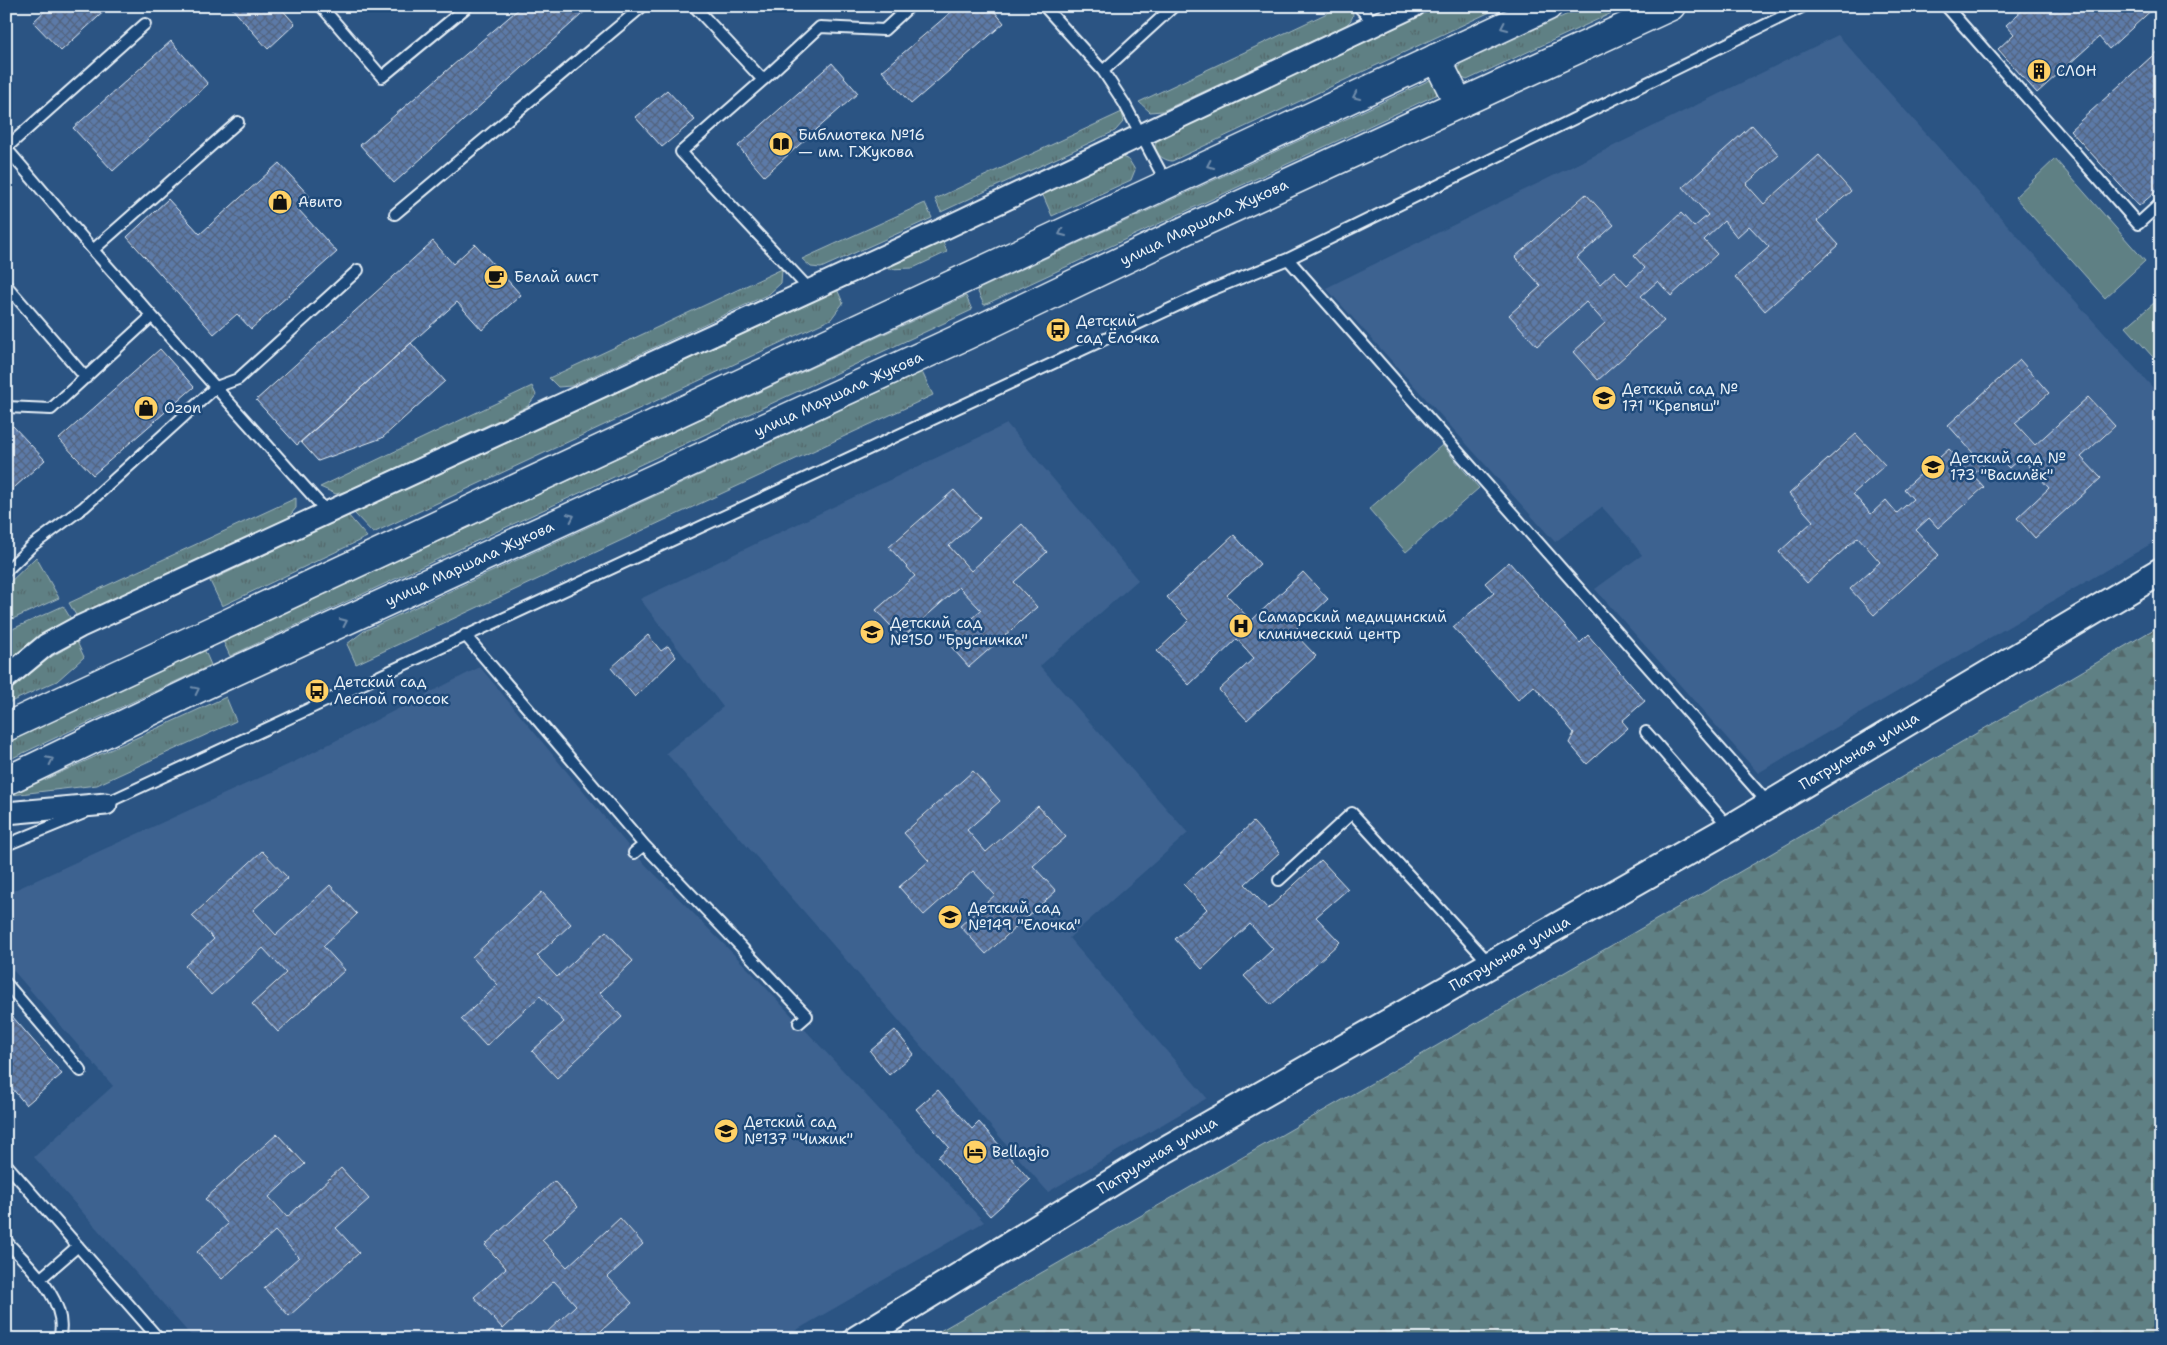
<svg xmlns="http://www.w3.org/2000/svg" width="2167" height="1345" viewBox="0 0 2167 1345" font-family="'Shantell Sans',sans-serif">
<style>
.built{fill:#3d6290}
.grass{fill:url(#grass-tufts);stroke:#a3b8be}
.forest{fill:url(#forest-firs);stroke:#a3b8be}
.garden{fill:#5e8084;stroke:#a3b8be}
.building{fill:url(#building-cross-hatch);stroke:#e8f1f8}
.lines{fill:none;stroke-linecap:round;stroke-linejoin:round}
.service-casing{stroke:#e8f1f8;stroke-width:14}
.minor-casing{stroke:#e8f1f8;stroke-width:25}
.tertiary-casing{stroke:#e8f1f8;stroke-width:30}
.primary-casing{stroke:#e8f1f8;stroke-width:31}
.service{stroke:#1f4a7a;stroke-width:10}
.minor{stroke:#1f4a7a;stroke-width:21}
.tertiary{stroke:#1f4a7a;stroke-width:26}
.primary{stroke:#1f4a7a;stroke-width:28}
.oneway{stroke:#6f8dac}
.labels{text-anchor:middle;stroke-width:5;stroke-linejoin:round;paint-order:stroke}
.poi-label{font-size:15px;fill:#e8f1f8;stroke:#1f4a7a;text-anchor:start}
.street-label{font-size:15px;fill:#e8f1f8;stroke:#1f4a7a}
</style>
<defs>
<pattern id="grass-tufts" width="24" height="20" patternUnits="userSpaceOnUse" patternTransform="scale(1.25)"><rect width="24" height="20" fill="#5e8084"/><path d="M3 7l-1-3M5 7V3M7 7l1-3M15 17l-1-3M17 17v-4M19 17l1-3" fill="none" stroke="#53676a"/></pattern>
<pattern id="forest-firs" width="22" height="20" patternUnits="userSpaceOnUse" patternTransform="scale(1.25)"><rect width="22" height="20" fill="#5e8084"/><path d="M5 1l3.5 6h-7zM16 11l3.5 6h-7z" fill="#53676a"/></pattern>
<pattern id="building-cross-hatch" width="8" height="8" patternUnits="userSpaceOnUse" patternTransform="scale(1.25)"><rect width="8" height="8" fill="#5c7aa8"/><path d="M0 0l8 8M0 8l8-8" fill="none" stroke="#52647e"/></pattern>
</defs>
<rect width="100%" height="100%" fill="#2b5483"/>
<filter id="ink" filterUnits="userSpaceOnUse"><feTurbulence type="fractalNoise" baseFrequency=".02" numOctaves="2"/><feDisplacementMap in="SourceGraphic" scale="10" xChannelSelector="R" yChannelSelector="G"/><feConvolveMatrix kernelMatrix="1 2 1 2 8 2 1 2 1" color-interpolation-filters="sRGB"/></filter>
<g filter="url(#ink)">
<path class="built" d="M1838,35l323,362v141l-403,235 -163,-184 47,-34 -14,-19 -26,-29 -47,35 -229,-254z
M1007,424l131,156 -98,86 148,167 -119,105 138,160 -159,94 -382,-439 57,-46 -83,-108z
M480,667l154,186 120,122 230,247 -203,117h-587l-160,-182 79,-71 -107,-124v-68l286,-131z"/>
<path class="grass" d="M1342,6h8c6,9 2,14 -5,20l-183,85 -12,1 -11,-10z
M1440,6h63l-331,155c-12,-1 -23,-13 -13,-24z
M1585,6h42l-160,74 -7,-3 -3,-7 3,-6z
M1430,80l3,2 5,9 -2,4 -452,210 -7,-15z
M1122,112l2,9 -9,10 -174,81 -6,-13z
M1122,157l7,3 6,10 -4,10 -79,36 -10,-23z
M925,203l7,15 -111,50 -10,-1 -9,-8z
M942,239l5,13 -34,16 -25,1 -2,-4z
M782,269l-1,14 -12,11 -198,92 -13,1 -9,-9z
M837,289l6,14 -12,16 -458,214 -19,-20z
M966,296l6,14 -742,346 -7,-15z
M922,372l11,23 -577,269 -9,-20 17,-13z
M532,386l4,9 -8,11 -10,5 -171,80 -11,3 -16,-7z
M296,498v10l-9,11 -210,98 -8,-14z
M348,515l19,22 -145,69 -12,-25z
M36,557l23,41 -53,24v-36z
M63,606l8,13 -31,16 -34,27v-30z
M77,642l7,15 -27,24 -51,23v-13l19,-19z
M204,649l7,16 -205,96v-20z
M226,697l10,24 -139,64 -86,10z"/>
<path class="forest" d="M2161,625v714h-1235l836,-480z"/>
<path class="garden" d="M2055,159l90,102 -40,37 -90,-101z
M2161,297v69l-35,-39z
M1442,445l37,43 -73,64 -37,-43z"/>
<path class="building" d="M50,6h60l-49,45 -28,-29z
M230,6h49l16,18 -27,25z
M522,6h69l-197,177 -34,-38z
M958,6h32l14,17 -93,81 -29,-33z
M1097,6h14l-8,7z
M2027,6h129l-47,43 -10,-12 -62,56 -39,-44 16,-15 -8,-9z
M171,41l37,43 -95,87 -40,-43z
M2161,48v139l-22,19 -69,-76z
M832,63l26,30 -94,83 -26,-30z
M667,90l28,30 -33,27 -27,-30z
M1752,125l27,30 -33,29 18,20 55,-49 32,36 -34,30 22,24 -74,66 -30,-34 34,-30 -20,-21 -12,11 -13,-16 -20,19 13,14 -46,42 -13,-15 -17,15 23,25 -66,59 -25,-28 32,-29 -19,-21 -49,44 -28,-31 32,-29 -26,-29 71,-63 28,31 -37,33 23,26 14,-13 13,14 18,-17 -11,-12 47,-43 13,14 14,-12 -25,-28z
M279,163l32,35 -13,11 39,43 -86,77 -14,-15 -23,20 -87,-97 41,-38 32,35z
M433,241l20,23 22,-20 46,51 -39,35 -25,-28 -160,143 -41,-45z
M411,343l34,38 -63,57 -64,23 -17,-19z
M160,349l34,38 -101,88 -34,-36z
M2020,360l29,33 -34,30 20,22 53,-48 27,29 -34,31 20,21 -66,60 -18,-20 32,-30 -28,-31 -12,11 -13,-14 -23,21 11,12 -46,41 -9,-10 -13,12 23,25 -65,60 -24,-26 30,-27 -22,-25 -51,46 -28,-31 34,-31 -24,-27 67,-60 29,31 -32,29 18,20 15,-14 11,13 16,-14 -9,-10 45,-40 13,14 11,-10 -25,-28z
M13,426l32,34 -39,35v-63z
M954,490l26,28 -31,28 22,25 51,-47 25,28 -33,30 23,25 -68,60 -23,-26 35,-31 -22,-23 -57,51 -26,-28 39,-34 -26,-29z
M1234,535l26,29 -33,31 24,26 52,-49 25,27 -35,33 23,24 -69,64 -28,-30 35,-32 -17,-19 -48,46 -32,-34 32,-30 -22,-24z
M1509,562l71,81 8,-8 57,66 -23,20 6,7 -41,36 -18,-21 5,-10 -40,-47 -16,14 -65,-73 41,-34 -9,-10z
M648,635l13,16 7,-5 8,11 -41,40 -24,-29z
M973,771l27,30 -33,29 19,22 52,-46 28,31 -33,29 23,25 -70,63 -26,-28 35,-31 -22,-24 -49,44 -25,-28 30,-26 -25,-28z
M1253,822l27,30 -35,32 23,25 53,-49 27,29 -32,28 24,25 -69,63 -27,-29 29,-27 -23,-25 -48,45 -27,-30 32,-30 -23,-24z
M262,851l26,27 -35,32 23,25 54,-50 27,29 -34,32 22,24 -67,62 -26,-28 34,-31 -23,-25 -52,47 -26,-29 29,-27 -22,-23z
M542,892l29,32 -34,32 20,21 49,-46 27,30 -33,32 22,24 -65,61 -25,-27 32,-29 -24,-26 -54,50 -25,-27 37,-34 -26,-28z
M6,1009l56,65 -36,31 -20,-24z
M895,1030l19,24 -25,21 -19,-24z
M938,1090l34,39 7,-7 51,58 -40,36 -52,-59 11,-10 -33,-38z
M277,1134l28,30 -36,33 18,20 54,-49 28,31 -33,29 23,25 -70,63 -25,-28 35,-31 -24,-26 -53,48 -25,-27 31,-28 -23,-25z
M554,1181l24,26 -36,33 25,27 53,-49 23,26 -35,33 24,26 -40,36h-42l-5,-5 31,-29 -22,-24 -51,48 -29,-32 32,-29 -21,-23z"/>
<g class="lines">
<defs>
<path id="service" d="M321,6l61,71 86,-71
M694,6l69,74 -82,72 129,138
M1044,6l59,65 21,32 43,81
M1358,6l17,18
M1946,6l192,218 23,-21
M1103,71l71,-65
M763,80l57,-53 64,3 26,-24
M6,148l87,102 235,263
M6,148l139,-124
M395,214l248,-208
M93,250l145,-128
M1288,259l480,544
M6,285l80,93
M6,407l45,2 101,-93
M6,571l27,-26 51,-38 132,-120 22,-8 120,-109
M465,635l179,210 -10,8
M1646,732l83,95
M104,804l1107,-514 77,-31 516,-253
M6,845l78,-32
M644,845l163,171 -8,7
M1279,880l73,-67 137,150
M6,983l75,88
M6,1164l153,175
M6,1241c23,25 64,60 53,98
M40,1279l38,-33"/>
<path id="minor" d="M6,678l40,-33 33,-18 864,-398 471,-223
M6,813l100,-9"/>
<g id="tertiary">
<path id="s1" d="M857,1339l306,-188 567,-323 431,-257"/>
</g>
<g id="primary">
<path d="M1436,58l23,46"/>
<path d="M6,727l1542,-721"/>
<path id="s2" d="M6,781l197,-95 764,-351 221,-106 483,-223"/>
</g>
</defs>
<use href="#service" class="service-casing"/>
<use href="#minor" class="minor-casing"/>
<use href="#tertiary" class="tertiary-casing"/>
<use href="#primary" class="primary-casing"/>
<use href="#service" class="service"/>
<use href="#minor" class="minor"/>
<use href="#tertiary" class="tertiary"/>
<use href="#primary" class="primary"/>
</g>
<defs><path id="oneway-chevron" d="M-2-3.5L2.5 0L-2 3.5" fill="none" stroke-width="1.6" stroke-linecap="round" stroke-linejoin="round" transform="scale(1.25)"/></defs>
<g class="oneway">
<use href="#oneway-chevron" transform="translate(1504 27) rotate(155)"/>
<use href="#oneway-chevron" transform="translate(1356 96) rotate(155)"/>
<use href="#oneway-chevron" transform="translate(1210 165) rotate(155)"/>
<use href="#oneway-chevron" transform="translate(1062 233) rotate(156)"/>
<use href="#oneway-chevron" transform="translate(571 517) rotate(-25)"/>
<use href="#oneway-chevron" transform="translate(344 622) rotate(-25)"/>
<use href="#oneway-chevron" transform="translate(196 690) rotate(-26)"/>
<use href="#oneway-chevron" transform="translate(50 760) rotate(-26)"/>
</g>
</g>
<defs>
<symbol id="building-disc" viewBox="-11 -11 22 22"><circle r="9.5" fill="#ffd166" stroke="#1f4a7a"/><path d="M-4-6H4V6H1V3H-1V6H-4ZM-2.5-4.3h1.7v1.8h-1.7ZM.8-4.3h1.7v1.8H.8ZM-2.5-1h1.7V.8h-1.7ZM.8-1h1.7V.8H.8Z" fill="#111"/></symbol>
<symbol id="library-disc" viewBox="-11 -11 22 22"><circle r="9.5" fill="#ffd166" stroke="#1f4a7a"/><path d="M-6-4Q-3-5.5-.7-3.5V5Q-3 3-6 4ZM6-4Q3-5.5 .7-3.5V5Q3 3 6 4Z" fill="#111"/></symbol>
<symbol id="shop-disc" viewBox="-11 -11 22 22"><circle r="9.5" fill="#ffd166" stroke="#1f4a7a"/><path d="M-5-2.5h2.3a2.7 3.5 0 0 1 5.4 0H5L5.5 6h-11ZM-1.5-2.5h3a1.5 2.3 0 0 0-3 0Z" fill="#111"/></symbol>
<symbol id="cafe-disc" viewBox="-11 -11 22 22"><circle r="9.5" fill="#ffd166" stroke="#1f4a7a"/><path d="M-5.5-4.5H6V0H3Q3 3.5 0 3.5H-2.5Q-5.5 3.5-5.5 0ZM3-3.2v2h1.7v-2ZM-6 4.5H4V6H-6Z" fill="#111"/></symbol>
<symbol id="bus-disc" viewBox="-11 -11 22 22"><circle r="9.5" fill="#ffd166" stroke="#1f4a7a"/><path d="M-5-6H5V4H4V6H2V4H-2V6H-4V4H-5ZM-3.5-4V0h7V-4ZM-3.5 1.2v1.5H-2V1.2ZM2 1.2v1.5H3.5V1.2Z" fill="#111"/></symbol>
<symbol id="school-disc" viewBox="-11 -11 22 22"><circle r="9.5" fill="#ffd166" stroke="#1f4a7a"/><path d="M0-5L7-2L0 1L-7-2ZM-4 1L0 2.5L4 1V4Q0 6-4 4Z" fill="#111"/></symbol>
<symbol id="hospital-disc" viewBox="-11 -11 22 22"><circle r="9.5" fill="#ffd166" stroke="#1f4a7a"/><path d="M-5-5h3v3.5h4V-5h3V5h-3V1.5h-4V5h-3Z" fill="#111"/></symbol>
<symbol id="hotel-disc" viewBox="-11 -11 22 22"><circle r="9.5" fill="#ffd166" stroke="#1f4a7a"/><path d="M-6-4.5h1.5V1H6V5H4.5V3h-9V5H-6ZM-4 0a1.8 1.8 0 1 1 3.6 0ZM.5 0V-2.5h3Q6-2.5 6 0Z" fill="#111"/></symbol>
</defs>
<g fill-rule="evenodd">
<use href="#building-disc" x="2025" y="57" width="28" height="28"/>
<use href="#library-disc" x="767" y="130" width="28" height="28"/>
<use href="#shop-disc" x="266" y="188" width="28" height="28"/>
<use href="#cafe-disc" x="482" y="263" width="28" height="28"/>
<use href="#bus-disc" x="1044" y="316" width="28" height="28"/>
<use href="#school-disc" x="1590" y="384" width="28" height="28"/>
<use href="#shop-disc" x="132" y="394" width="28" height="28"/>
<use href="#school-disc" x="1919" y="453" width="28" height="28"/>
<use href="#hospital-disc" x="1227" y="612" width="28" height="28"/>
<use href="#school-disc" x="858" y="618" width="28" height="28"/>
<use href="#bus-disc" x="303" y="677" width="28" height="28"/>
<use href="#school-disc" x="936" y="903" width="28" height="28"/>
<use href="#school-disc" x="712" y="1117" width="28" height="28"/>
<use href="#hotel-disc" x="961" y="1138" width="28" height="28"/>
</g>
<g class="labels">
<g class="poi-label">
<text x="2056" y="76">СЛОН</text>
<text x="798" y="140">Библиотека №16<tspan x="798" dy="17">— им. Г.Жукова</tspan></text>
<text x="298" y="207">Авито</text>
<text x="514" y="282">Белай аист</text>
<text x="1076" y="326">Детский<tspan x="1076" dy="17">сад Ёлочка</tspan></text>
<text x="1622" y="394">Детский сад №<tspan x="1622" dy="17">171 "Крепыш"</tspan></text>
<text x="164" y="413">Ozon</text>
<text x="1950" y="463">Детский сад №<tspan x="1950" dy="17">173 "Василёк"</tspan></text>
<text x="1258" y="622">Самарский медицинский<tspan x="1258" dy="17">клинический центр</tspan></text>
<text x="890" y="628">Детский сад<tspan x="890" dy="17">№150 "Брусничка"</tspan></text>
<text x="334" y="687">Детский сад<tspan x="334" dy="17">Лесной голосок</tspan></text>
<text x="968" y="913">Детский сад<tspan x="968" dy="17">№149 "Елочка"</tspan></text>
<text x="744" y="1127">Детский сад<tspan x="744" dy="17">№137 "Чижик"</tspan></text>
<text x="992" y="1157">Bellagio</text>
</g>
<g class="street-label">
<text dy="5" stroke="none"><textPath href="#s2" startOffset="1322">улица Маршала Жукова</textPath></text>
<text dy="5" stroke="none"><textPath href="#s2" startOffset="918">улица Маршала Жукова</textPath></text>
<text dy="5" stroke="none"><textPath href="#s2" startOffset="512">улица Маршала Жукова</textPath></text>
<text dy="5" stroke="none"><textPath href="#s1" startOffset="1162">Патрульная улица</textPath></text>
<text dy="5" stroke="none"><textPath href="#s1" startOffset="758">Патрульная улица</textPath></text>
<text dy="5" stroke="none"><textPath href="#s1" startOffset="352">Патрульная улица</textPath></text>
</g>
</g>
<rect width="2167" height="1345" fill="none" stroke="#1f4a7a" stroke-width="25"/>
<rect x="12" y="12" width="2142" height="1320" fill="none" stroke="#e8f1f8" stroke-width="2" filter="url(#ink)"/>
</svg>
